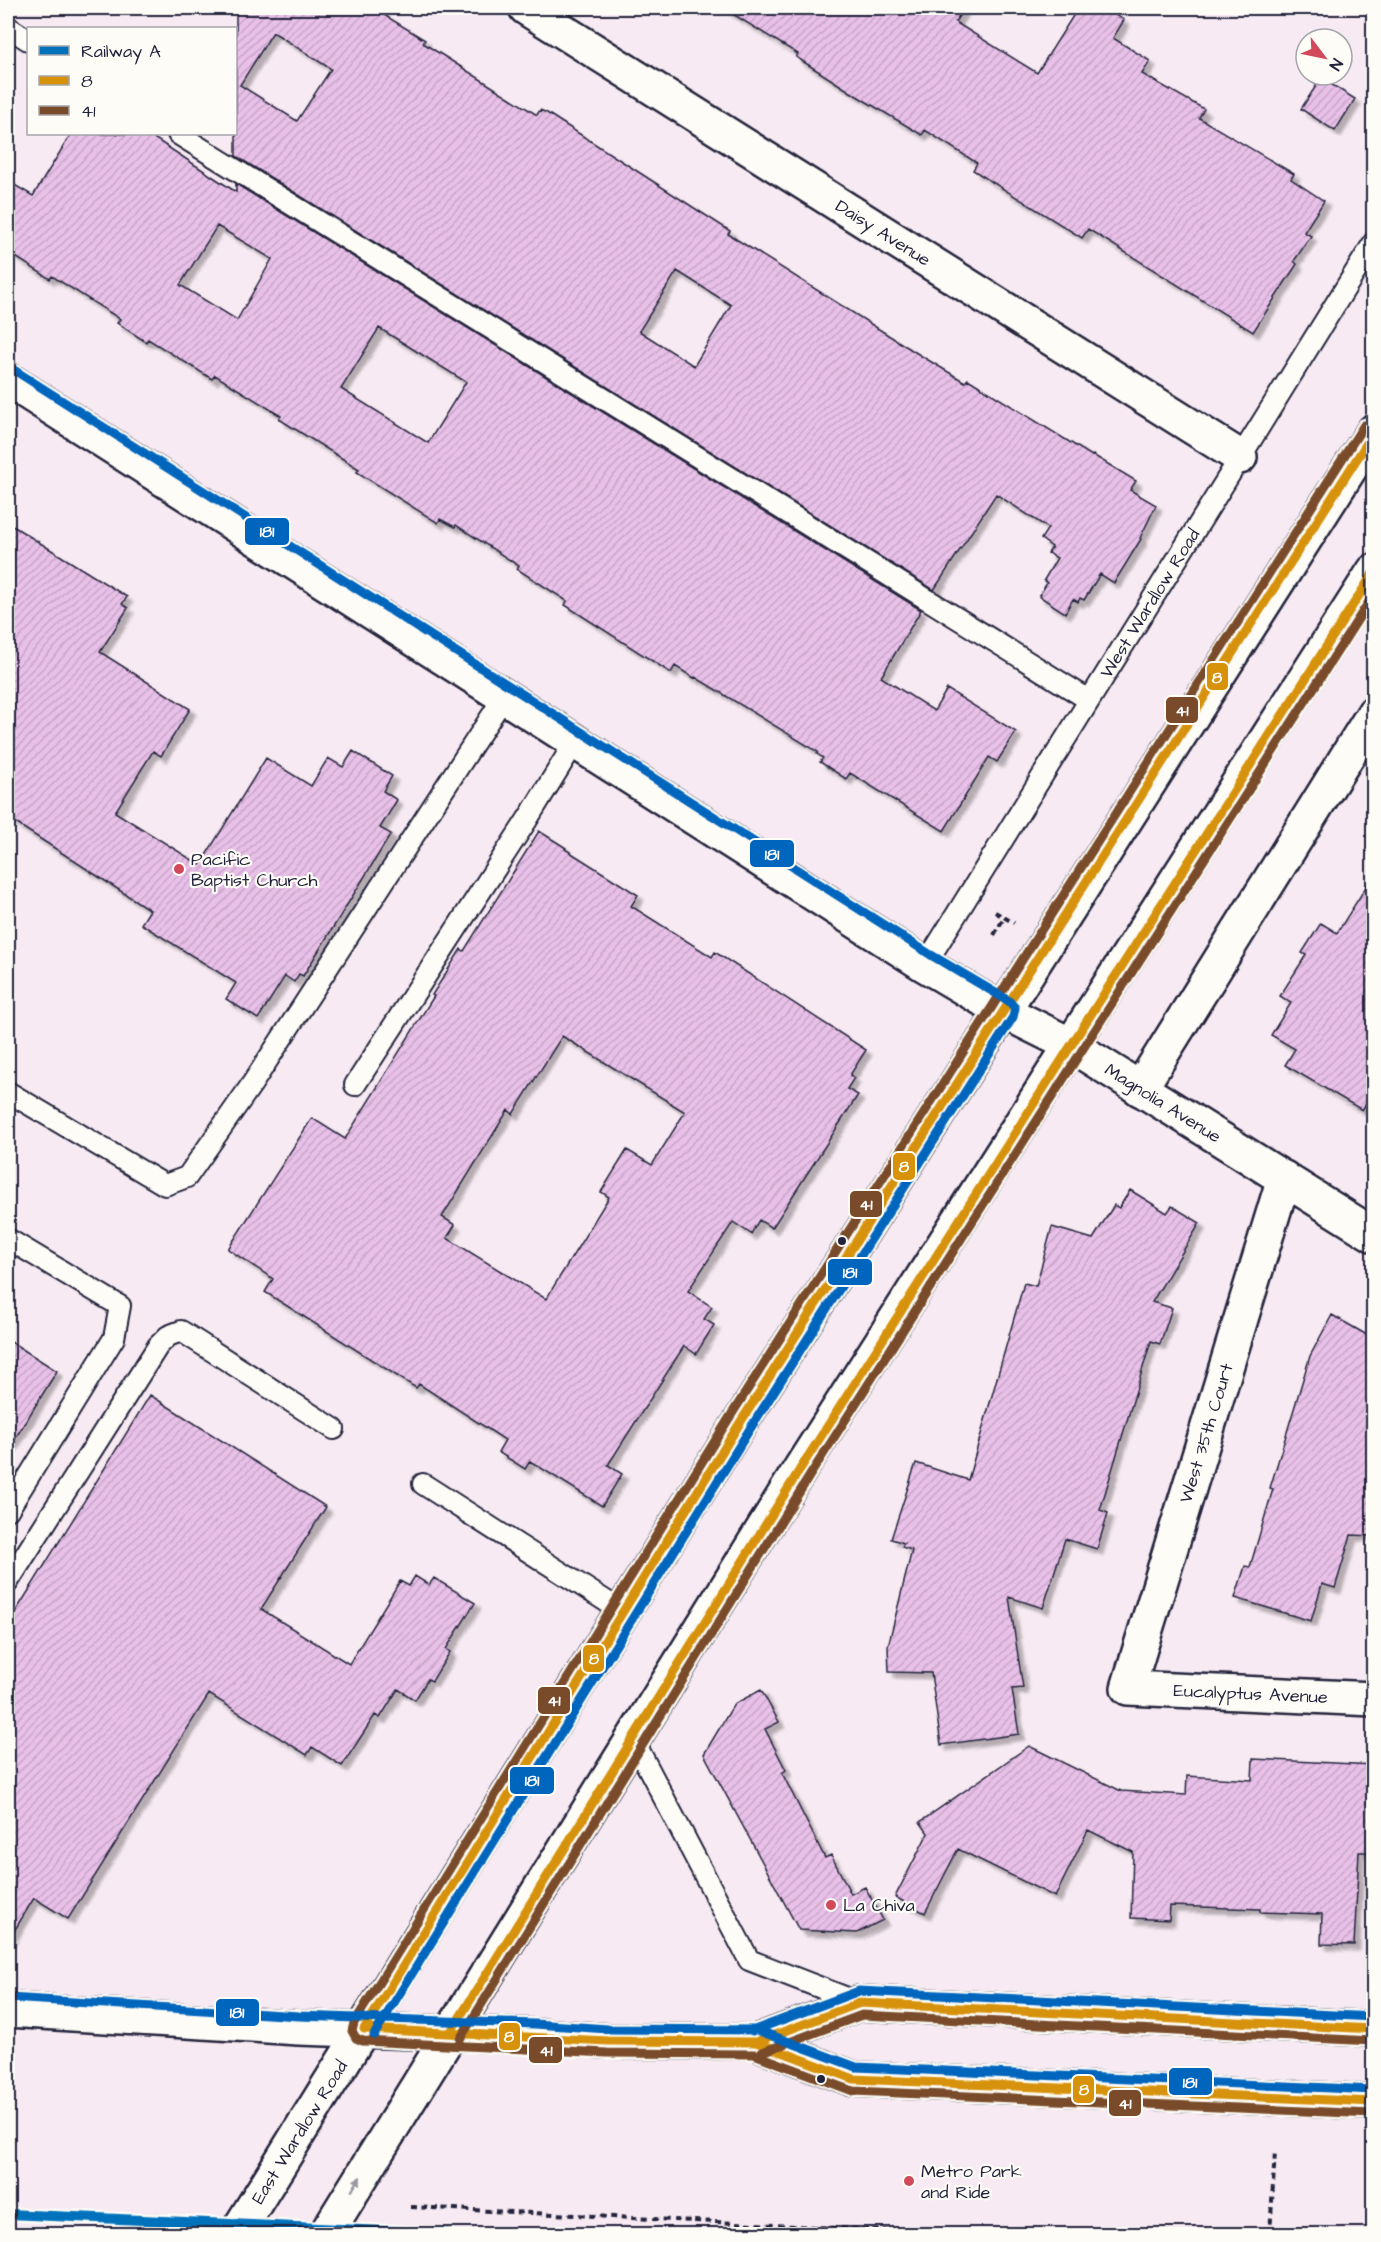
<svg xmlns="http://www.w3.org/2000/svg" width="1381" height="2242" viewBox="0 0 1381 2242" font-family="'Architects Daughter',sans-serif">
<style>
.building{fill:url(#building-hatch);stroke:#22223b;stroke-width:1.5;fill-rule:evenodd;filter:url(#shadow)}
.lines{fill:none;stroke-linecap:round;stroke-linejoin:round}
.service-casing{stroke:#22223b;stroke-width:24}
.minor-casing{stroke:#22223b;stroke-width:38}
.tertiary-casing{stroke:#22223b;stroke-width:38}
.secondary-casing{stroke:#22223b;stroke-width:38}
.path{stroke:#22223b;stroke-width:4;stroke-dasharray:6 4.5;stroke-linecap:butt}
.service{stroke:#fdfcf7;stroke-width:20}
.minor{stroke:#fdfcf7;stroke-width:33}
.tertiary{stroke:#fdfcf7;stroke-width:33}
.secondary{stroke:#fdfcf7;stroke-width:33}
.bus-1-casing{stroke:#fdfcf7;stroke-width:14}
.bus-2-casing{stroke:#fdfcf7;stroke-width:14}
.bus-3-casing{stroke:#fdfcf7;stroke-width:14}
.bus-1{stroke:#d79209;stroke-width:9}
.bus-2{stroke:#7a4b2a;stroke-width:9}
.bus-3{stroke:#0065bd;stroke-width:9}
.rail-1-casing{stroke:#fdfcf7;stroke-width:15}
.rail-1{stroke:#0072bc;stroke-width:10}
.oneway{fill:#9a9aa2}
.poi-dot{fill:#d1495b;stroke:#fdfcf7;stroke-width:2}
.bus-dot{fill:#22223b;stroke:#fdfcf7;stroke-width:2}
.labels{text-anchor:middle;stroke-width:4.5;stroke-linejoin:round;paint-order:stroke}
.street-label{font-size:18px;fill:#22223b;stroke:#fdfcf7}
.poi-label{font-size:18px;fill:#22223b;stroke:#fdfcf7;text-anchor:start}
.line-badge{stroke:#fdfcf7;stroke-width:2}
.badge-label{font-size:16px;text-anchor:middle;font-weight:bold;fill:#fff}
</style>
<defs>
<pattern id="building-hatch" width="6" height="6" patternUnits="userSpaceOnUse" patternTransform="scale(1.5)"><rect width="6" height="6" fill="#e8c0e8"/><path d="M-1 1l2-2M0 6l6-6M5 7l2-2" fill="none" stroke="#c7a5c8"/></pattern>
<filter id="shadow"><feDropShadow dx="5.5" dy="5.5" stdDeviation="1.5" flood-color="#0004"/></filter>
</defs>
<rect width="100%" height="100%" fill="#f7eaf2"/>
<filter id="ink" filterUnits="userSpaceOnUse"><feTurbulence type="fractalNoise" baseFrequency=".0167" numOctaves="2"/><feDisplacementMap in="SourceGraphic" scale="12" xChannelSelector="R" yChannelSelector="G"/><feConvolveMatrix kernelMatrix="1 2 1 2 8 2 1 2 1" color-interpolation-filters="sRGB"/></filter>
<g filter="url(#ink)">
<path class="building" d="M233,8h140l52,32 -2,3 114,72 3,-5 7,3 183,118 -2,3 195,123 42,25 3,-3 124,77 1,-1 43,26 -6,9 26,15 -16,33 1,1 -27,44 -14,-9 -16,26 -4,-2 -2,4 -5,-3 -8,14 -26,-17 8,-13 -3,-3 13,-22 -9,-5 4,-6 -11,-8 7,-11 -52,-34 -62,96 -698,-434v-147zM273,32l58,37 -34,52 -57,-36zM677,271l54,34 -37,61 -55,-35z
M723,8h241l-9,14 82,51 41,-65h26l20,12 -11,18 37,23 -8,13 62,35 -5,9 95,56 -3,5 33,22 -20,31 7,4 -17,25 3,3 -44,68 -165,-103 -6,9 -109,-68 4,-7 -52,-33 -3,5 -65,-39 -61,-39 2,-3z
M1321,78l34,21 -20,32 -34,-22z
M71,134h77l88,58v-8l685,426 -40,67 53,34 13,-22 69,43 -19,30 -8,-5 -45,74 -94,-58 -4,6 -26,-17 3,-4 -6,-4 1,-2 -123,-75 -1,1 -19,-12 -4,7 -106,-68 2,-4 -50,-32 2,-3 -63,-41 -1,2 -15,-8 -2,4 -81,-51 2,-3 -80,-50 2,-3 -66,-41 -3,4 -64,-40 -2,3 -29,-19 3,-4 -68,-43 -2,3 -42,-27v-71l25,15zM217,226l55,33 -35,61 -57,-35zM379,328l87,54 -38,61 -87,-54z
M8,523l119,74 -5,7 6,4 -28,44 90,57 -29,47 -8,-5 -38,61 85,53 66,-107 45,28 17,-28 15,9 10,-16 39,25 -9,15 14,9 -17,28 11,6 -88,142 -4,-2 -5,8 -9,-6 -27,43 -32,-20 10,-16 -95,-59 9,-14 -142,-92z
M539,831l27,17 -1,1 73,46 -7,11 81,51 3,-5 151,98 -16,25 4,3 -7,11 11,6 -86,133 -13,-8 -8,14 -18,-12 -45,69 24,16 -8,12 10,6 -18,29 -12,-8 -76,119 14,9 -20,32 -72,-45 -5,8 -27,-17 7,-12 -86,-56 -3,4 -151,-96 8,-13 -45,-30 84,-131 33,21 89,-143 -2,-1 29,-46 3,2zM562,1036l123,76 -33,53 -25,-15 -26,42 8,5 -63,102 -99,-61 8,-13 -13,-8 66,-107 5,4z
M1374,874v218l-12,18 -77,-45 10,-16 -24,-14 20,-32 -11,-7 26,-41 -4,-2 19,-30 16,10z
M1130,1190l37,23 5,-7 28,17 -48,79 20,6 -12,36 -9,-3 -51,169 8,3 -11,36 -32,-10 -22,69 -34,-11 14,91 -11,1 7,45 -78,11 -10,-72 -42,-1 -1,-26 24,-96 -10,-3 2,-4 -13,-4 25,-76 52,17 56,-197 12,3 16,-59 41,12 21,-34 5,3z
M1332,1315l42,24v197l-23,-1 -16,53 -13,-4 -11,37 -76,-23 10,-32 5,1 23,-78 -3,-1 40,-132z
M8,1340l49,31 -49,79z
M150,1395l176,112 -65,102 88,55 51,-83 9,5 6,-10 14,9 5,-7 41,25 -29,46 4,3 -18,29 -4,-2 -13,21 -17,-11 -18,29 -5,-3 -33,51 -30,-19 -5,8 -98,-61 -141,225 -34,-21 -26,43v-317z
M761,1690l18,32 -14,7 21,41 -4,3 43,85 6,-3 20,39 14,-7 18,33 -26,13 -58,-3 -95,-176 30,-50z
M1029,1746l92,45 65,4 1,-19 65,4 1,-21 121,6v87h-15l-5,93 -33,-1 1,-30 -62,-2v-3l-90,-3 -1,14 -38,-2 2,-66 -45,-22 -33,67 -97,-48 -33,64 -30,-16 33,-64 -8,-11z"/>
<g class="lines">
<defs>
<g id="service">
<path d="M8,27l20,13"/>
<path d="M178,134l911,566"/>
<path id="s1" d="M925,965l449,-723"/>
<path d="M355,1085l172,-265 48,-78"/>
<path d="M8,1092l157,93 22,-8 65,-93 252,-387"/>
<path d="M8,1239l112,67 -6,32 -106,172"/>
<path d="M423,1484l200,128"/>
<path d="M8,1582l150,-236 10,-10 13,-5 153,98"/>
<path d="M633,1739l116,221 111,43"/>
</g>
<g id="minor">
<path id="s2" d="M526,8l714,449"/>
<path id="s3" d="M1069,1044l305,191"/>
<path d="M1140,1089l234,-376"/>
<path id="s4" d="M1284,1178l-156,510 246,11"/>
</g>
<path id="tertiary" d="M8,380l917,585 78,46 66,33"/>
<g id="secondary">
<path d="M8,2010l290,18 237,8 73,5 148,1 98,37 520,23"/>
<path d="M756,2042l104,-39 514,26"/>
<path id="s5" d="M236,2234l502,-808 636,-995"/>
<path d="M326,2234l476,-768 572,-895"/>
</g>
</defs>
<use href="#service" class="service-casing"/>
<use href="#minor" class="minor-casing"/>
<use href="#tertiary" class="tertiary-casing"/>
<use href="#secondary" class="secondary-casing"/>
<path class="path" d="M995,912l19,11
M994,935l10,-17
M411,2207l546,27
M1270,2234l5,-83"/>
<use href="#service" class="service"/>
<use href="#minor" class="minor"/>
<use href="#tertiary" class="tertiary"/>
<use href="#secondary" class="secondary"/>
<defs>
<path id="bus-1" d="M1374,432l-636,994 -374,603 244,12 148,1 98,37 520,23
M450,2033l352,-567 572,-894
M732,2042h24l104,-39 514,26"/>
<path id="bus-2" d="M1364,425l-636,995 -374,603 -2,8 4,7 7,3 244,12 147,1 99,37 520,23
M460,2039l352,-567 562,-878
M760,2053l102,-38 511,26"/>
<path id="bus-3" d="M14,370l917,585 78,46 6,7 -2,9 -265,415 -374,603
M9,1998l290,18 236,8 73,5 149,1 99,37 518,23
M752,2031l107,-40 515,26"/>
</defs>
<use href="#bus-1" class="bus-1-casing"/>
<use href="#bus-2" class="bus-2-casing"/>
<use href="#bus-3" class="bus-3-casing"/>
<use href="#bus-1" class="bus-1"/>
<use href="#bus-2" class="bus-2"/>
<use href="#bus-3" class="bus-3"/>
<defs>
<path id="rail-1" d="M8,2214l441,20"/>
</defs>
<use href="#rail-1" class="rail-1-casing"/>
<use href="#rail-1" class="rail-1"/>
</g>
<defs><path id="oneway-solid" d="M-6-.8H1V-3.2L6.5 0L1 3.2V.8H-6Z" transform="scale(1.5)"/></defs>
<use class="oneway" href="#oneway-solid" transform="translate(356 2184) rotate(-59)"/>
</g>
<g class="poi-dot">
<circle cx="179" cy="869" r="6"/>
<circle cx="831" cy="1905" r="6"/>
<circle cx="909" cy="2181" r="6"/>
</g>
<g class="bus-dot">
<circle cx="842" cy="1241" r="5"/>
<circle cx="821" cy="2079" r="5"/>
</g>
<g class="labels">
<g class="street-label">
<text dy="6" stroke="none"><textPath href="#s2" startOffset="422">Daisy Avenue</textPath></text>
<text dy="6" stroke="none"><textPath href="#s1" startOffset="426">West Wardlow Road</textPath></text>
<text dy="6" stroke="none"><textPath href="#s3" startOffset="111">Magnolia Avenue</textPath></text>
<text transform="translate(1206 1433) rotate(-73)" y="6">West 35th Court</text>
<text dy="6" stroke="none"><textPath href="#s4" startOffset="656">Eucalyptus Avenue</textPath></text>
<text dy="6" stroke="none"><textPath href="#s5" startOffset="120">East Wardlow Road</textPath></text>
</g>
<g class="poi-label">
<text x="191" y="865">Pacific<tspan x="191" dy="21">Baptist Church</tspan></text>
<text x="843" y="1911">La Chiva</text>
<text x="921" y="2177">Metro Park<tspan x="921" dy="21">and Ride</tspan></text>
</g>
</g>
<g class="line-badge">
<rect x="244" y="517" width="46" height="29" rx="6" fill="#0065bd"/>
<rect x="1206" y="662" width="23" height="29" rx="6" fill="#d79209"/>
<rect x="1165" y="696" width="34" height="28" rx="6" fill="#7a4b2a"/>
<rect x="749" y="839" width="46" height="29" rx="6" fill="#0065bd"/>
<rect x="892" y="1152" width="24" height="29" rx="6" fill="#d79209"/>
<rect x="849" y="1190" width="34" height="28" rx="6" fill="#7a4b2a"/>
<rect x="827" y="1258" width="46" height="28" rx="6" fill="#0065bd"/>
<rect x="582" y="1644" width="23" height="29" rx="6" fill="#d79209"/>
<rect x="537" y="1686" width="34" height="29" rx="6" fill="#7a4b2a"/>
<rect x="509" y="1766" width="46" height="29" rx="6" fill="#0065bd"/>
<rect x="215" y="1998" width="45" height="29" rx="6" fill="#0065bd"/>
<rect x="498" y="2022" width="23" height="29" rx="6" fill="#d79209"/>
<rect x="528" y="2036" width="35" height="28" rx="6" fill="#7a4b2a"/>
<rect x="1168" y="2067" width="45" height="29" rx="6" fill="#0065bd"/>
<rect x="1072" y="2075" width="23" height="29" rx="6" fill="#d79209"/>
<rect x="1108" y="2089" width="34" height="28" rx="6" fill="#7a4b2a"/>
</g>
<g class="badge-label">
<text x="267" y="537">181</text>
<text x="1217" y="683">8</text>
<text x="1182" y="716">41</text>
<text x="772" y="860">181</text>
<text x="904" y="1172">8</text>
<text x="866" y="1210">41</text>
<text x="850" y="1278">181</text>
<text x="594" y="1664">8</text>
<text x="554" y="1706">41</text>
<text x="532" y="1786">181</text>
<text x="237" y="2018">181</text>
<text x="509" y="2042">8</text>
<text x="546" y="2056">41</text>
<text x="1190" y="2088">181</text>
<text x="1084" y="2095">8</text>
<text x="1125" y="2109">41</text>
</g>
<rect width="1381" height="2242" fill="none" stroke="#fdfcf7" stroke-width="30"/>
<rect x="15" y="15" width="1351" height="2212" fill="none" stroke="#22223b" stroke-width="2" filter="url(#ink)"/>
<rect x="27" y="27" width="210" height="108" fill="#fdfcf7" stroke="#a5a5ac" stroke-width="1.5"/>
<rect x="39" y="46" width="30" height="9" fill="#0072bc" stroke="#a5a5ac" stroke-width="1.5"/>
<text x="81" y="57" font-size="18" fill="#22223b">Railway A</text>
<rect x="39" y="76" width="30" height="9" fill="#d79209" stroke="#a5a5ac" stroke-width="1.5"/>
<text x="81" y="87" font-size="18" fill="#22223b">8</text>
<rect x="39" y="106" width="30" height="9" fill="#7a4b2a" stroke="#a5a5ac" stroke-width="1.5"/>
<text x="81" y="117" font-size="18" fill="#22223b">41</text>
<g transform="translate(1324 57) rotate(122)"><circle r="28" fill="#fdfcf7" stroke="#a5a5ac" stroke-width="1.5"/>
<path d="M0-4.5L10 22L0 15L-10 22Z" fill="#d1495b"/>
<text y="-9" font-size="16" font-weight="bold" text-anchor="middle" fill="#22223b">N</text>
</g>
</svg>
